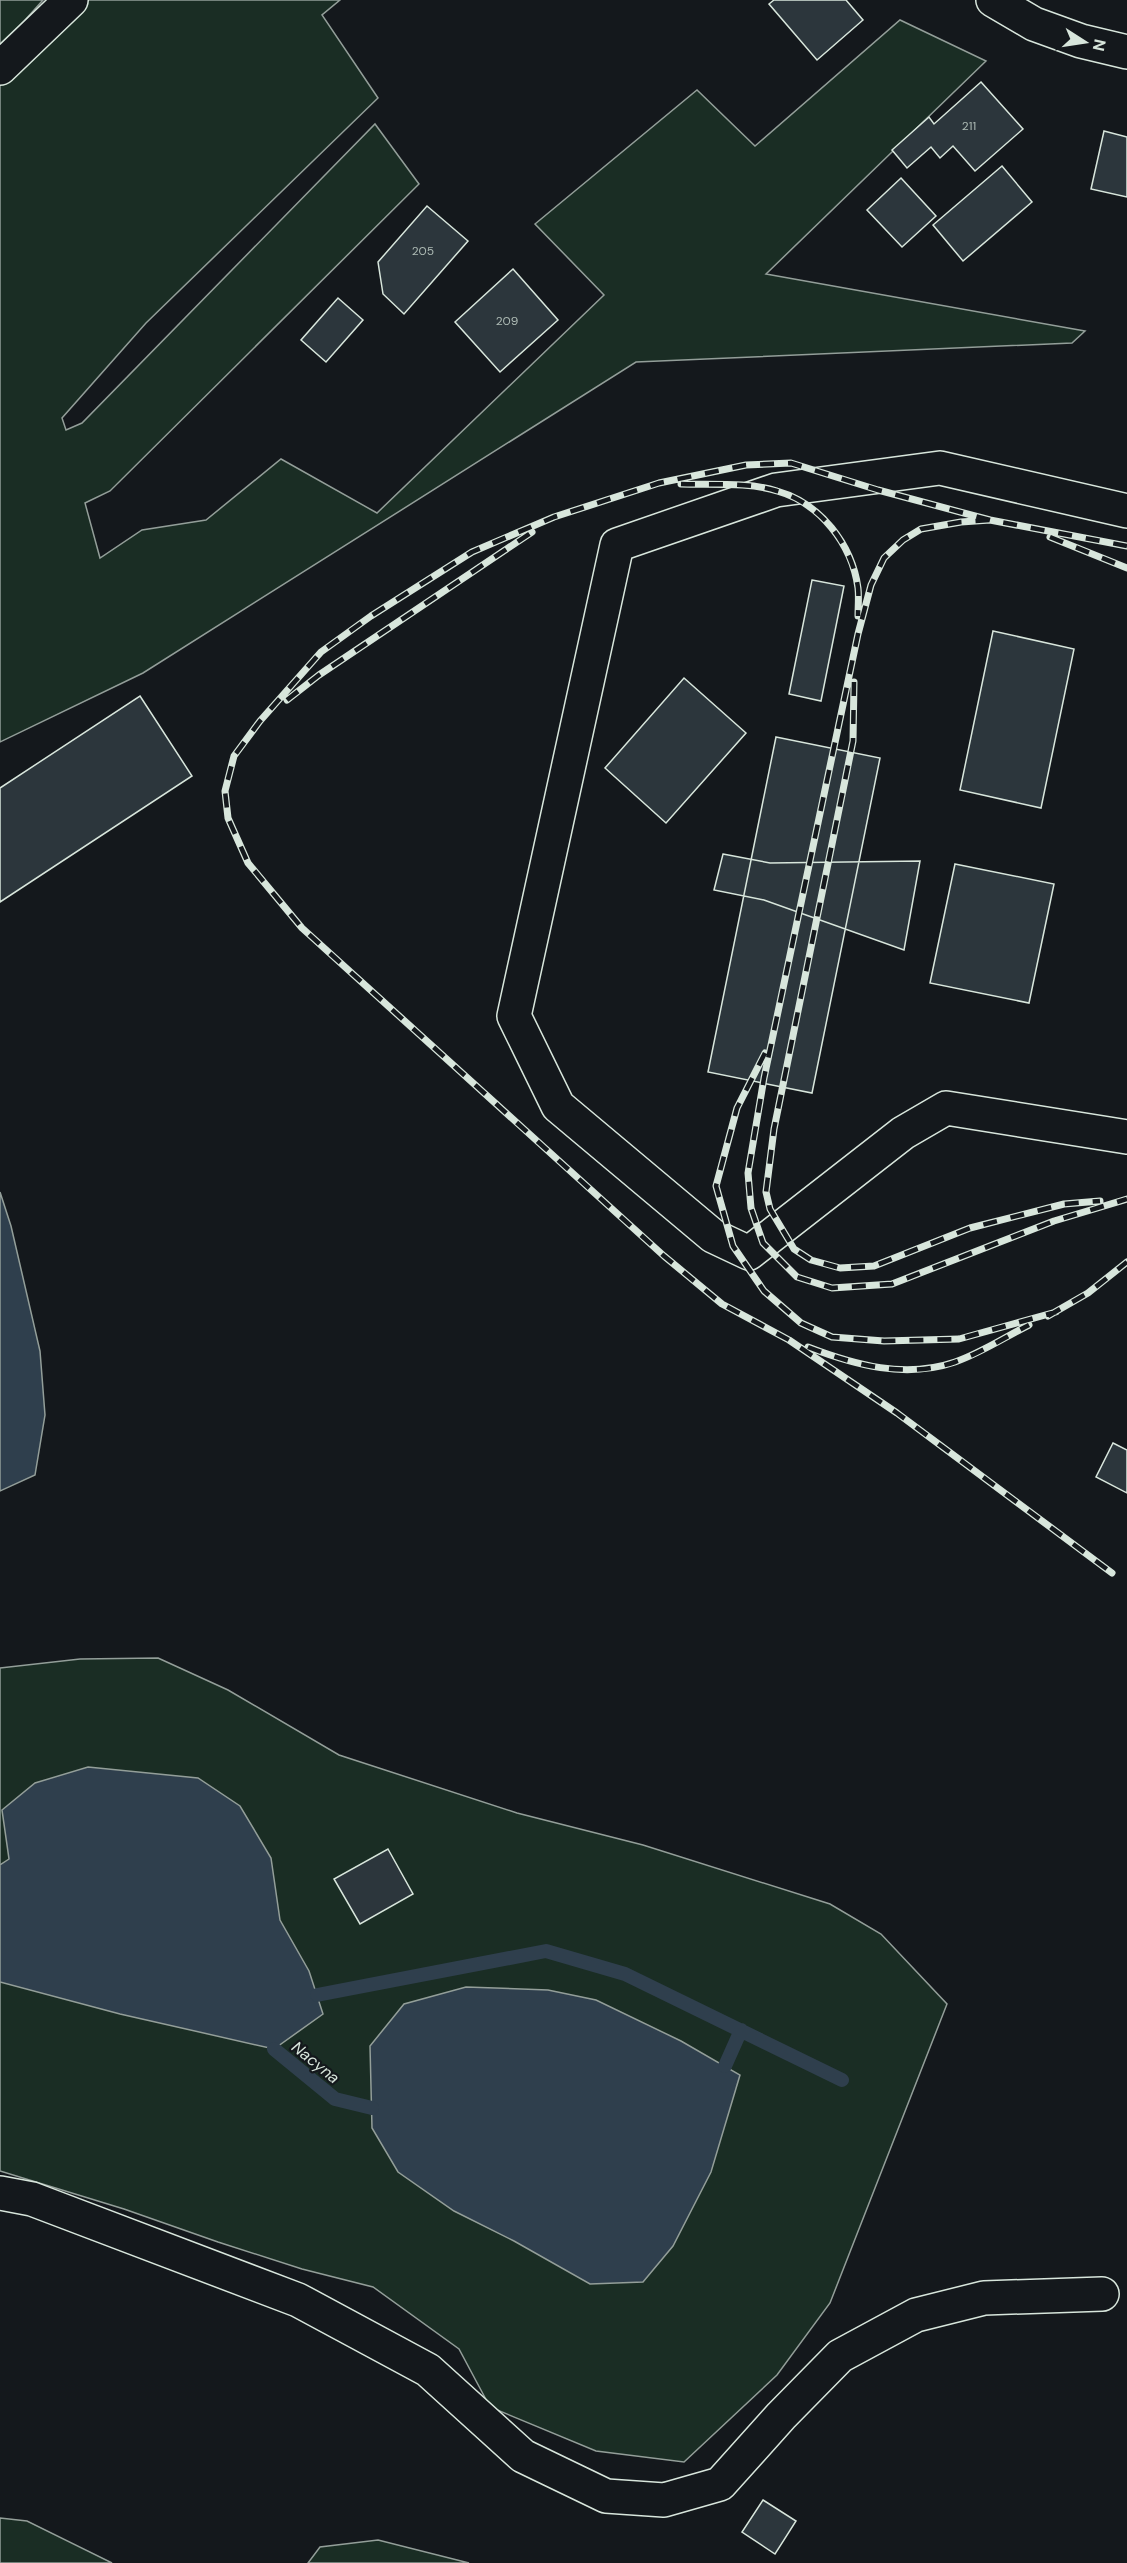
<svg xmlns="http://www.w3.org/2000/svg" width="1127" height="2563" viewBox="0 0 1127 2563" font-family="'DM Sans',sans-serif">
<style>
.green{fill:#1a2d24;stroke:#939e99;stroke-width:1.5}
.water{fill:#2f3f4d;stroke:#939e99;stroke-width:1.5}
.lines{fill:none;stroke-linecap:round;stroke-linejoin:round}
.stream{stroke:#2f3f4d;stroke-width:14}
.building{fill:#2c363c;stroke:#d8e6dc;stroke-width:1.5}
.minor-casing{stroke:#d8e6dc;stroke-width:36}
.minor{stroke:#14181c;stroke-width:33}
.rail-casing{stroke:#d8e6dc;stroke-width:7}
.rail{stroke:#14181c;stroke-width:4.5;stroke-dasharray:14;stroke-linecap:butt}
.labels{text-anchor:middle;stroke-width:4.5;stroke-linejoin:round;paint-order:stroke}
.number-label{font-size:12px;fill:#adbab4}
.water-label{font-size:16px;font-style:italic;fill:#d8e6dc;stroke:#14181c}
</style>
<rect width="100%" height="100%" fill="#14181c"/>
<path class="green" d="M0,0h43l-43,48z
M69,0h271l-18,15 56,83 -232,225 -84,95 4,12 16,-7 293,-299 44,60 -309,307 -25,12 15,55 42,-28 64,-10 75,-61 96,54 227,-218 -69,-71 162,-134 58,56 145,-126 86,41 -220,213 319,57 -13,12 -436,19 -493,311 -143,69v-677z
M158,1658l70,32 111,65 178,58 126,32 187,59 51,30 66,70 -117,299 -53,72 -93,87 -88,-11 -106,-44 -31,-58 -86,-62 -71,-18 -84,-27 -94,-33 -124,-38v-503l80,-9z
M0,2518l27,3 85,42h-112z
M378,2540l91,23h-161l12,-16z"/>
<path class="water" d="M0,1192l11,34 29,125 5,64 -10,60 -35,16z
M88,1767l110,11 42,28 31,52 9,62 29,51 14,43 -49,35 -154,-35 -120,-32v-117l9,-6 -7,-49 33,-27z
M466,1987l82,3 48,10 85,41 59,34 -29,97 -38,74 -30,36 -53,2 -76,-43 -60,-30 -56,-39 -26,-44 -2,-82 34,-42z"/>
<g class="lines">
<path class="stream" d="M317,1995l229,-44 79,23 217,106
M274,2049l61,50 37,9
M725,2066l16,-36"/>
</g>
<path class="building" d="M774,0h72l17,20 -46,40 -48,-56z
M981,82l42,47 -48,42 -22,-25 -13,12 -9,-11 -24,21 -15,-18 37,-33 5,7z
M1104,131l23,6v60l-36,-8z
M1002,166l30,36 -69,59 -30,-36z
M901,178l35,38 -34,31 -35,-37z
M427,206l41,35 -64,73 -21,-20 -5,-32z
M513,269l45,51 -58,52 -45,-50z
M338,298l25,22 -37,42 -25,-22z
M812,580l32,6 -23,115 -32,-7z
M993,631l81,18 -33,159 -81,-18z
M684,678l62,55 -80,90 -61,-55z
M140,696l52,80 -192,126v-114z
M776,737l104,21 -68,335 -104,-21z
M723,854l47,9 150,-2 -16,89 -140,-50 -50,-10z
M955,864l99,20 -25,119 -99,-20z
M1113,1443l14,7v43l-31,-16z
M388,1849l25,45 -53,30 -26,-45z
M763,2500l33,21 -21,33 -33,-22z"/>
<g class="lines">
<defs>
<path id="minor" d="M993,0l41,24 47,17 46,11
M0,68l71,-68
M1127,511l-187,-43 -164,22 -159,55 -103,471 44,90 155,130 36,17 154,-120 43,-25 181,29
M0,2193l32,6 266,101 130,70 95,86 83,40 58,4 56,-16 61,-68 59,-60 76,-41 68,-17 118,-4"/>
</defs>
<use href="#minor" class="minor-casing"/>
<use href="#minor" class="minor"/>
<defs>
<path id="rail" d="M681,484c29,1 69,-2 96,7 43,12 75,53 81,97 1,9 0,19 0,28
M990,520l-112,-30 -87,-27 -45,2 -87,18 -105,34 -82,35 -101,64 -50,36 -61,69 -26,35 -9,35 3,27 20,45 54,65 362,328 58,48 67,36 108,73 215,160
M1050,537l77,31
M1127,546l-137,-26 -29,2 -40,7 -18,11 -19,18 -13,27 -13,49 -94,444 -16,95 3,35 12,35 34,34 35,11 60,-4 162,-63 73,-22
M854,682l-1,59 -79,388 -8,63 4,17 24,40 17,11 29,8 34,-2 96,-38 94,-24 36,-3
M287,700l32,-25 213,-143
M765,1053l-28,55 -21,78 17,60 31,45 37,32 31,14 52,4 75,-2 97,-27
M1048,1316l40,-23 39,-31
M808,1347c47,18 97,32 147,15 26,-9 50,-25 74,-37"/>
</defs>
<use href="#rail" class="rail-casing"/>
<use href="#rail" class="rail"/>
</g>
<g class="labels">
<g class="number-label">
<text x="969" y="130">211</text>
<text x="423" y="255">205</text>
<text x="507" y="325">209</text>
</g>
<g class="water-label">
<text transform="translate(316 2062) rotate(39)" y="6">Nacyna</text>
</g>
</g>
<g transform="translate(1085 42) rotate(102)" stroke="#14181c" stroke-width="4.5" paint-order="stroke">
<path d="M0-4.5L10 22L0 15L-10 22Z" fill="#d8e6dc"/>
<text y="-9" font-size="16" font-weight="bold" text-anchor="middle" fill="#d8e6dc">N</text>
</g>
</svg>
